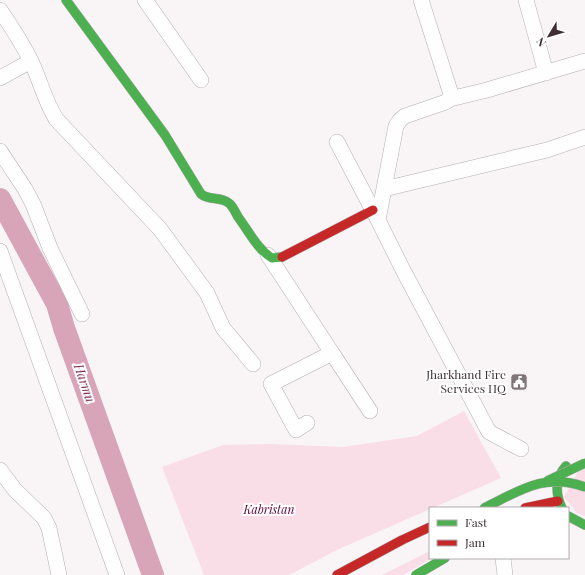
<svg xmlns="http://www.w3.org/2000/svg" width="585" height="575" viewBox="0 0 585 575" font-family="'Playfair Display',serif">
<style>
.green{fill:#f9dde7}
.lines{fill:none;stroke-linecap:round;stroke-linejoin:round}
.river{stroke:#d8a4b8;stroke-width:22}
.street-casing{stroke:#b6aeb1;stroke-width:16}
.fast-casing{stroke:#b6aeb1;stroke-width:10}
.jam-casing{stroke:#b6aeb1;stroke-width:10}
.street{stroke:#fefefe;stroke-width:15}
.fast{stroke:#4caf50;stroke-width:9}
.jam{stroke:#c62828;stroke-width:9}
.fast-bridge-casing{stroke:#b6aeb1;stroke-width:10;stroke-linecap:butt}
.fast-bridge{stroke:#4caf50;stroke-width:9}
.labels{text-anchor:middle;stroke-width:4;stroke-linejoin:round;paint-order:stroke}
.poi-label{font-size:12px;fill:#3f3036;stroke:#fff;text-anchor:end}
.park-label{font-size:12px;font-style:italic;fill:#5f0737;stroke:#fff}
.water-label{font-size:13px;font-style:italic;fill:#822c54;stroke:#fff}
</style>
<rect width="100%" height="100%" fill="#f9f5f6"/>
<path class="green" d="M464,411l37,67 -162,71 -50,26h-85l-42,-108 61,-22 48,-1 72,3 74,-11z
M585,459v57l-8,-3 -13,-16z
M430,551v7h2l-29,17h-21z"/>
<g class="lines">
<path class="river" d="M0,199l57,105 7,24 89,247"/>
<defs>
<path id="street" d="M145,0l56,80
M526,0l20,73
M0,10c11,16 22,33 31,51 9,19 14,40 25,58l104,110 47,64 16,35 30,36
M0,78l31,-17
M450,99l37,-9 98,-29
M337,142l41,78 25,50 86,162 32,17
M0,151l25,38 8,15 17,44 32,66
M384,189l163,-39 38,-13
M378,220l18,-94 4,-6 5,-4 38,-13c6,-2 9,-5 7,-12l-29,-91
M0,251l117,324
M268,255l64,98 -61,31 25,46 11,-7
M332,353l38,58
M0,470l15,20 29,28 5,10 10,47
M503,558l2,17"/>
<path id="fast" d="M66,0l99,135 36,59c8,7 21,2 29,10 3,3 6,9 8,13 10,13 19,32 34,41l10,-1
M562,508c-7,-14 -7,-30 4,-42
M568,516l17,9
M416,575l29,-17"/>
<path id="jam" d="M282,257l91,-47
M525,508l33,-7
M337,575l65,-35 28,-13"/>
</defs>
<use href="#street" class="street-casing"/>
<use href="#fast" class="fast-casing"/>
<use href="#jam" class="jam-casing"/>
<use href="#street" class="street"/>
<use href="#fast" class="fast"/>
<use href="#jam" class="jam"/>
<defs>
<path id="fast-bridge" d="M547,481l38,-18
M484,508c35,-17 61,-36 101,-21"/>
</defs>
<use href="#fast-bridge" class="fast-bridge-casing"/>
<use href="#fast-bridge" class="fast-bridge"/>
</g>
<defs>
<symbol id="civic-square" viewBox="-11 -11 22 22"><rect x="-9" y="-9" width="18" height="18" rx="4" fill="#807579" stroke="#fff"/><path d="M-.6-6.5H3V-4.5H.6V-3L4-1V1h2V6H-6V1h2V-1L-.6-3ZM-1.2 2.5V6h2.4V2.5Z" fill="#fff"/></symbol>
</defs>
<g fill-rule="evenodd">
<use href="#civic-square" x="509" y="372" width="20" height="20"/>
</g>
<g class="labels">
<g class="poi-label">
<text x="506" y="379">Jharkhand Fire<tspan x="506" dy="14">Services HQ</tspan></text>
</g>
<g class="park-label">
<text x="269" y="514">Kabristan</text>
</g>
<g class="water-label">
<text transform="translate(85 383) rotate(71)" y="5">Harmu</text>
</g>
</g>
<rect x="429" y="507" width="140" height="52" fill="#ffffff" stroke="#b2acaf"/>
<rect x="437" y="520" width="20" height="6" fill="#4caf50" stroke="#b2acaf"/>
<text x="465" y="527" font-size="12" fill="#3f3036">Fast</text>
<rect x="437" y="540" width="20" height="6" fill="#c62828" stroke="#b2acaf"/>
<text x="465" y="547" font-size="12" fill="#3f3036">Jam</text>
<g transform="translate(549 36) rotate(232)" stroke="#ffffff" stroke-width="3" paint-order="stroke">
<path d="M0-3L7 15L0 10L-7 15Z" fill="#3f3036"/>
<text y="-6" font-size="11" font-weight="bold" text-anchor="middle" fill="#3f3036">N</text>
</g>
</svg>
